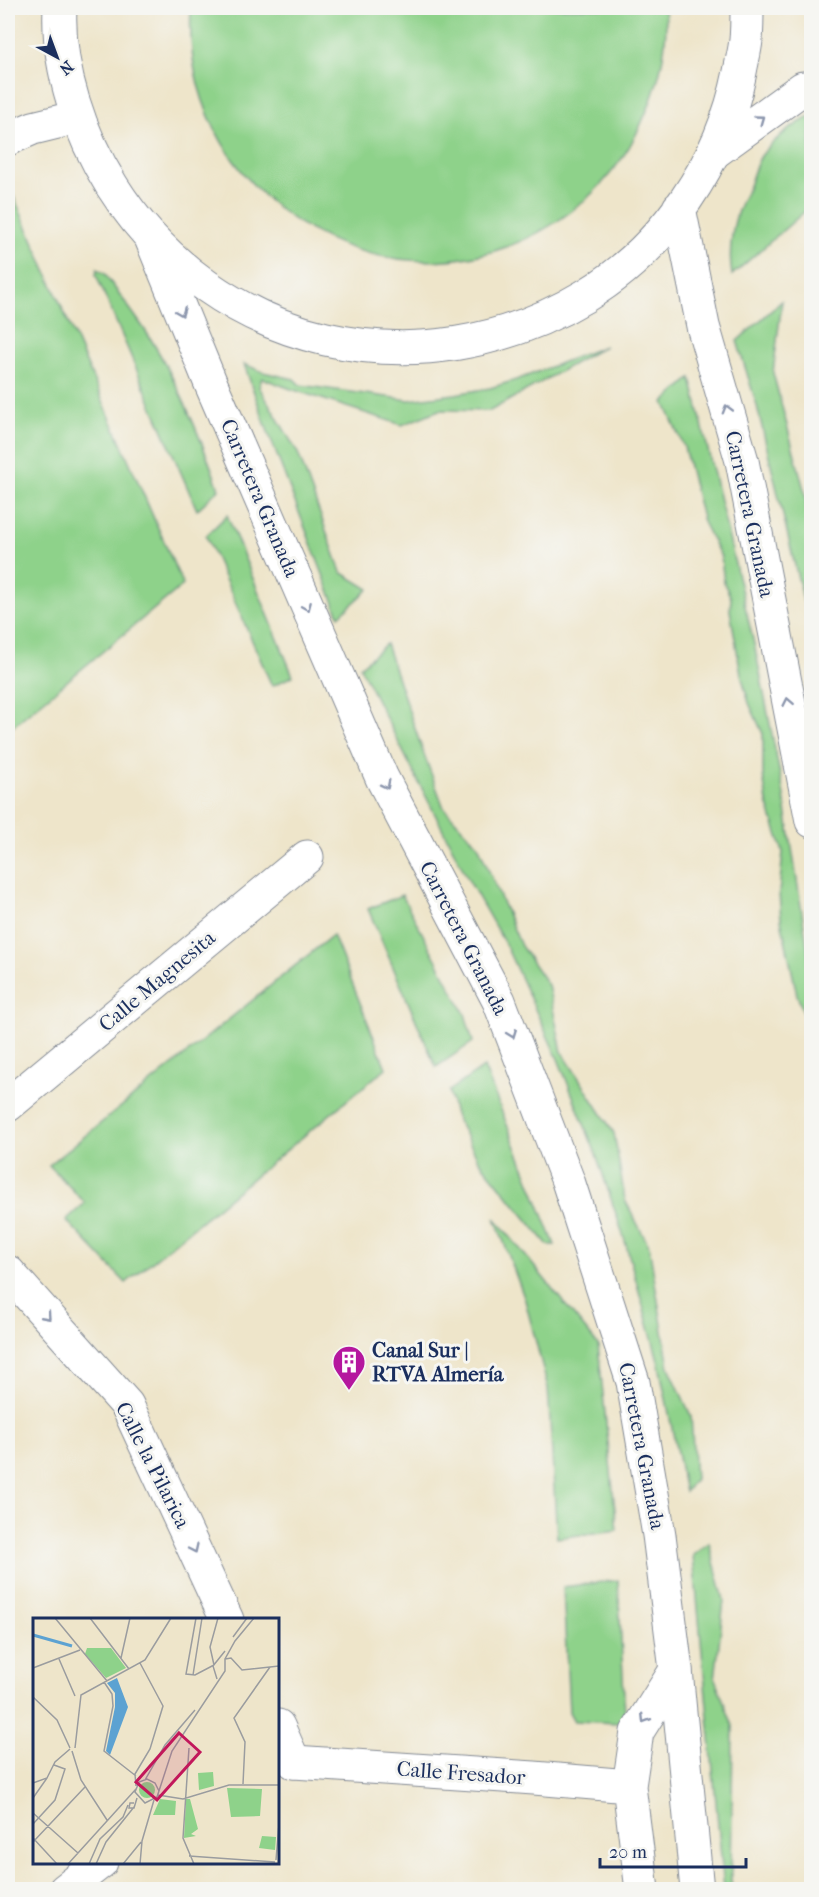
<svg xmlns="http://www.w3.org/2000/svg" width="819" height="1897" viewBox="0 0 819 1897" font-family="'IM FELL French Canon',serif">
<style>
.green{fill:#8ed28a;stroke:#548074;stroke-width:1.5}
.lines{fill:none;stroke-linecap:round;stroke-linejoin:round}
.minor-casing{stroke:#848a94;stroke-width:35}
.tertiary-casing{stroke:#848a94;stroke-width:35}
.primary-casing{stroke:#848a94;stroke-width:35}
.minor{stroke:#fff;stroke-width:33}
.tertiary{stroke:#fff;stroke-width:33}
.primary{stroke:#fff;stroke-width:33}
.oneway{stroke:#8d97ae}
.labels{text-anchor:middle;stroke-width:6;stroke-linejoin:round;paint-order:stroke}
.street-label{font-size:21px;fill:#1b2f5e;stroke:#f6f6f2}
.poi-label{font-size:21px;font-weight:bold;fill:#1b2f5e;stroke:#f6f6f2;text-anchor:start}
.inset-river{fill:none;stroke:#5ca2d2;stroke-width:3}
.inset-road{fill:none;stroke:#9a9c9f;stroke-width:1.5}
.view{fill:#c2185b;fill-opacity:0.15;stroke:#c2185b;stroke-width:3}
.inset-edge{fill:none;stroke:#1b2f5e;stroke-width:3}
</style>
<rect width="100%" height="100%" fill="#f6f6f2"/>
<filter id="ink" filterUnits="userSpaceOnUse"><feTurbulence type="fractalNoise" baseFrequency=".0167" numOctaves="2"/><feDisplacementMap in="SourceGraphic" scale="12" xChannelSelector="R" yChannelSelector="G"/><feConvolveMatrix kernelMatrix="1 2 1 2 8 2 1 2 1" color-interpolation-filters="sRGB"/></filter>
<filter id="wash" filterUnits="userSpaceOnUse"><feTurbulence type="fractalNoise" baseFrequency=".008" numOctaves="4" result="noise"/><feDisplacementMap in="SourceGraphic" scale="24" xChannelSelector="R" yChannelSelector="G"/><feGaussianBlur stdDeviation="1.35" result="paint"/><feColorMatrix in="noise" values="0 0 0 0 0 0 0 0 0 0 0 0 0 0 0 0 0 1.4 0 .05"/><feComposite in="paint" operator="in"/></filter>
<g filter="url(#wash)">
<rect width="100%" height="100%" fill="#eee5ca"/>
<path class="green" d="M191,8h474c4,38 -7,79 -23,114 -16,37 -41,67 -73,91 -164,121 -390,-3 -378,-205z
M811,116v90l-79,69c-4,-22 0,-51 9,-72 2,-6 6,-11 8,-17 4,-11 6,-20 12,-30 13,-17 31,-30 50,-40z
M13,195l170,390 -175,145v-532z
M97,269l7,4c16,23 34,45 48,68 28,46 49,97 67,148l-22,21 -101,-235z
M782,301l-9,72 32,120 7,58 -1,82 -54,-227 -20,-65z
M605,346l-115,65 -51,-1 -37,15 -111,-36 -29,-11 -3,9 39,66 43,119 28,17 -30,27 -71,-184 -24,-68 19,8 31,7 6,6 109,15 46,-6 35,-6 29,-9z
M691,378l64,270 28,142 28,181v72v-10l-14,-38 -16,-75 -2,-27 4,-41 -16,-50 -4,-27v-41l-14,-31 -8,-29 -11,-64 1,-12 -7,-15 -3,-26 -18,-35 -19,-75 -20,-45z
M227,515l66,161 -21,10 -66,-150z
M386,644l36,105 22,59 34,37 43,101 27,39 14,67 52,81 11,67 24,46 20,121 22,49 4,63 -10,13 -27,-132 -33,-119 -29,-87 -38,-95 -53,-115 -36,-63 -109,-214z
M402,895l63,119 8,28 -37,25 -68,-158z
M333,935l53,133 -260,215 -60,-63 19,-17 -36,-38z
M484,1067l71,178h-7l-70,-86 -23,-44 -6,-24z
M495,1218l103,127 19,185 -60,8 -9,-150 -23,-88z
M709,1543l15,57 -9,79 18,47 -2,154 1,9h-8l-31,-334z
M618,1580l7,134 -6,9 -45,-2 -5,-9 -6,-125z"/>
</g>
<g filter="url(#ink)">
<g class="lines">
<defs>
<path id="minor" d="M8,1105l299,-248
M294,1762l240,16 95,8
M65,1890l36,-28
M642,1890l-13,-104 8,-54 39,-62"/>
<path id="tertiary" d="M8,139l25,-11 45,-11
M713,153l90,-65h9
M8,1272l119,133 100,215
M278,1726l16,36"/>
<path id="primary" d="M60,8c-3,60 20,127 52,178 102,162 309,209 473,110 80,-48 137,-134 155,-224 2,-11 5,-22 6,-32 1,-11 1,-22 1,-32
M679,208l24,118 39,135 70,360
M151,238l60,146 171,394 117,223 69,180 65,201 26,153 17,135 21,220"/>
</defs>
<use href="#minor" class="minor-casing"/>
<use href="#tertiary" class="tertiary-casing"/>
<use href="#primary" class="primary-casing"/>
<use href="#minor" class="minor"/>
<use href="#tertiary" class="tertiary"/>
<use href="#primary" class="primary"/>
</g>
<defs><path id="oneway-chevron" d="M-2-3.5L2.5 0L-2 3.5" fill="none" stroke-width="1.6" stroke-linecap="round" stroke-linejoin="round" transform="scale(1.5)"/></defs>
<g class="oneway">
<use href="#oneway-chevron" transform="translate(760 119) rotate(-36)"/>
<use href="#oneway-chevron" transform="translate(181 312) rotate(68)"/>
<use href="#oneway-chevron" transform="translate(727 409) rotate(-106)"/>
<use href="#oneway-chevron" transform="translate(307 607) rotate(67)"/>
<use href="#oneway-chevron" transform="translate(788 702) rotate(-101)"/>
<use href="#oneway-chevron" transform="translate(386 785) rotate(63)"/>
<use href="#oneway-chevron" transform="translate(512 1034) rotate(69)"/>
<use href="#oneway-chevron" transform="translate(47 1316) rotate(48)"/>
<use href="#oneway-chevron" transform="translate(194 1549) rotate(65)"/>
<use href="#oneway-chevron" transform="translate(645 1719) rotate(122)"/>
</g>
</g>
<defs>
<symbol id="building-pin" viewBox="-11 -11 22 30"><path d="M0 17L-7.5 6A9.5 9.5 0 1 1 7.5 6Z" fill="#b5179e" stroke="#f6f6f2"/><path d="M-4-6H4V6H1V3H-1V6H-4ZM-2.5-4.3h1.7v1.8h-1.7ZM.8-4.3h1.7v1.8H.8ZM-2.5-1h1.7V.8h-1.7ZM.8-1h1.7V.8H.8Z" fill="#fff"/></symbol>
</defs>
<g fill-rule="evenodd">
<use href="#building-pin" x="330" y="1343" width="38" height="52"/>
</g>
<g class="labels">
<g class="street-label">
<text transform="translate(260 498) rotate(67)" y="7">Carretera Granada</text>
<text transform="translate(750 514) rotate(78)" y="7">Carretera Granada</text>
<text transform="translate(464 938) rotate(63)" y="7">Carretera Granada</text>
<text transform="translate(157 981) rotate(-40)" y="7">Calle Magnesita</text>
<text transform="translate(642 1446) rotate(79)" y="7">Carretera Granada</text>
<text transform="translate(153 1465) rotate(63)" y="7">Calle la Pilarica</text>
<text transform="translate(461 1773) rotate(4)" y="7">Calle Fresador</text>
</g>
<g class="poi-label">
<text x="372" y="1357">Canal Sur |<tspan x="372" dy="24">RTVA Almería</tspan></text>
</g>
</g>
<g transform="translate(33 1618)">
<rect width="246" height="246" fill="#eee5ca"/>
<path d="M54,30h24l15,20 -20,10 -21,-24zM180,154l1,14 -15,4 -1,-17zM106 172a8 8 0 1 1 16 0a8 8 0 1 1-16 0ZM194,170l35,1 -2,27 -29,1zM127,181l16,2 -1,14h-22zM153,181h4l8,30 -7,5 5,2 -12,2zM229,218l14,1 -1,13 -16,-2z" fill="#8ed28a"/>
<path d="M84,60l11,29 -18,48 -4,-4 9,-44v-14l-8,-10z" fill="#5ca2d2"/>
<path class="inset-river" d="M0,17l39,11"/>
<path class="inset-road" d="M22,0l52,63M57,0l39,51M163,0l-10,56 9,1 19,-10M200,19l14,-19M88,40l9,-40M26,41l16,37M192,41l6,-1 11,12 37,-4M181,47l-4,-18 8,-29M0,50l47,-18M160,57l9,-57M184,61l-4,-13 12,-15M71,64l8,12 1,12 -9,45 32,25M0,79l24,23 13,28M42,130l6,-53 64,-35 26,-42M156,130l-6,90 11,26M39,133l9,29 26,40M112,162l20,-35 30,-35M0,165l14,-5 8,-16 15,-13M210,166l2,-42 -11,-24 36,-51M103,168l-1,-12 15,-25 13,-43 -23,-43M126,173l-4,-8 -8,-4 -8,3 -4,10 10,11 12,-6 15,-46 53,-80v-12l10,-18 19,-23M125,177l25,4 46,-14h49M0,180l14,-20M101,185h-4l-1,5h5l3,-10M0,195l45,40M0,206l22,-24 10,-31 -11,-4M0,220l24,26M0,224l52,-55M156,238l86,6M243,242l3,-36M35,246l68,-75M56,246l11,-25 23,-22 5,-12M63,246l10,-22 28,-35M90,246l18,-22M107,246l2,-23 12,-41"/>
<path class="view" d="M146,115l21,19 -43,48 -21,-18z"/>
<rect width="246" height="246" class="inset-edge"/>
</g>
<rect width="819" height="1897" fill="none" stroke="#f6f6f2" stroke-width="30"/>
<g transform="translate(57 57) rotate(139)" stroke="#f6f6f2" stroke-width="4.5" paint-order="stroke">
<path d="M0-4.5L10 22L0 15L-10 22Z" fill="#1b2f5e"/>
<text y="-9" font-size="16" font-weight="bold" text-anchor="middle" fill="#1b2f5e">N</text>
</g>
<path d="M600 1858v9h146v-9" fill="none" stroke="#1b2f5e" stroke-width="3"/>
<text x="609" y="1858" font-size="18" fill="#1b2f5e" stroke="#f6f6f2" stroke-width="4.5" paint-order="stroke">20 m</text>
</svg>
